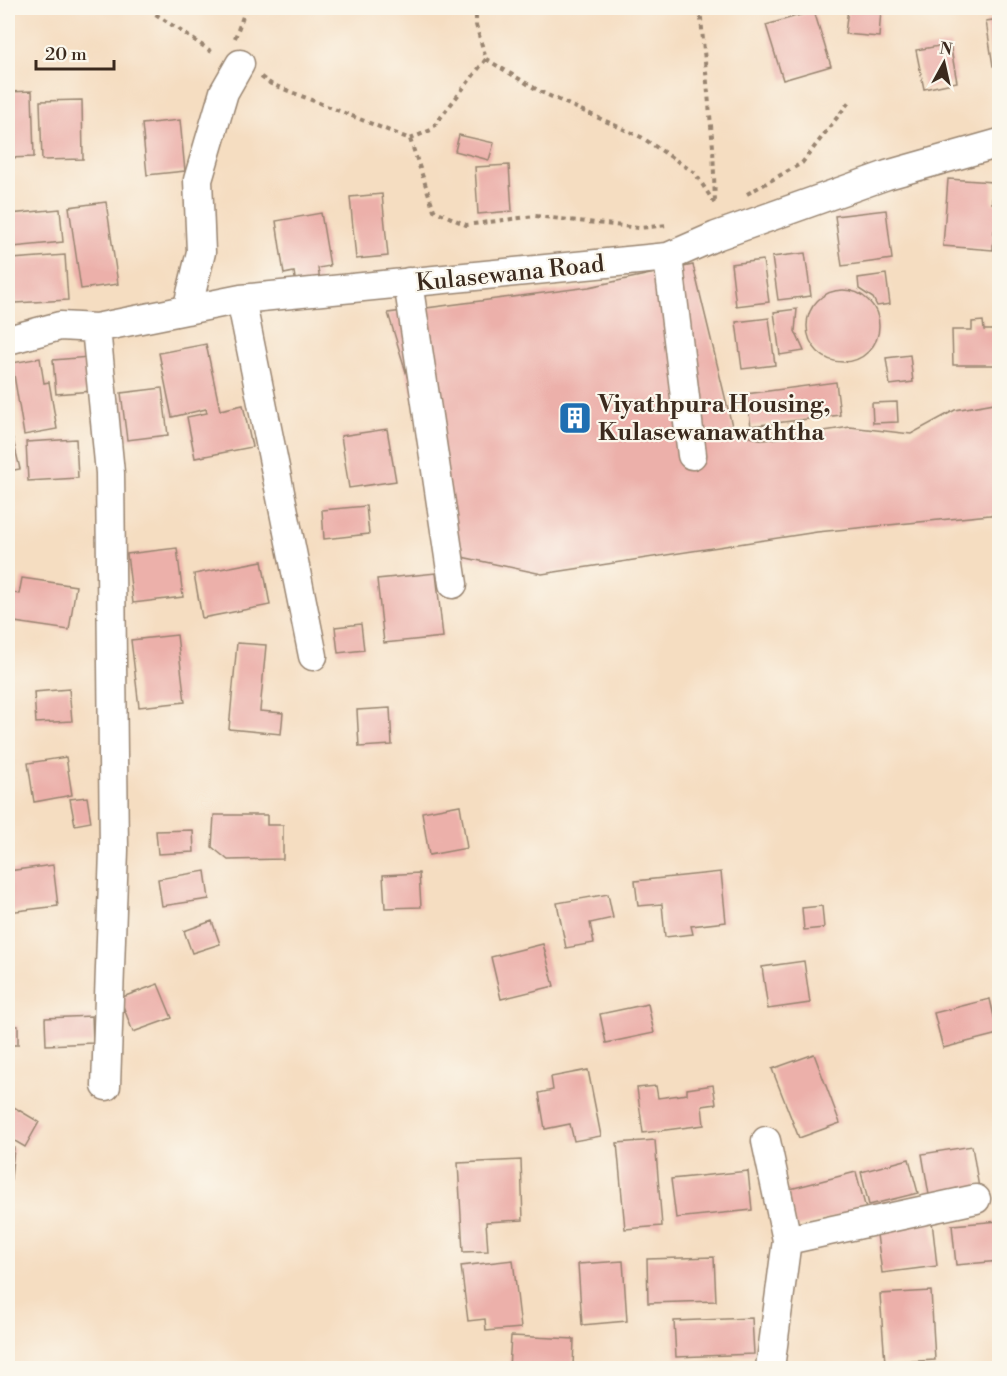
<svg xmlns="http://www.w3.org/2000/svg" width="1007" height="1376" viewBox="0 0 1007 1376" font-family="'Libre Bodoni',serif">
<style>
.building{fill:#ecb0aa}
.lines{fill:none;stroke-linecap:round;stroke-linejoin:round}
.street-casing{stroke:#988470;stroke-width:31}
.path{stroke:#988470;stroke-width:4;stroke-dasharray:4.5 4.5;stroke-linecap:butt}
.street{stroke:#fff;stroke-width:28}
.labels{text-anchor:middle;stroke-width:4.5;stroke-linejoin:round;paint-order:stroke}
.street-label{font-size:24px;fill:#3b2a1e;stroke:#fbf7ec}
.poi-label{font-size:24px;font-weight:bold;fill:#3b2a1e;stroke:#fbf7ec;text-anchor:start}
</style>
<rect width="100%" height="100%" fill="#fbf7ec"/>
<filter id="ink" filterUnits="userSpaceOnUse"><feTurbulence type="fractalNoise" baseFrequency=".0167" numOctaves="2"/><feDisplacementMap in="SourceGraphic" scale="12" xChannelSelector="R" yChannelSelector="G"/><feConvolveMatrix kernelMatrix="1 2 1 2 8 2 1 2 1" color-interpolation-filters="sRGB"/></filter>
<filter id="wash" filterUnits="userSpaceOnUse"><feTurbulence type="fractalNoise" baseFrequency=".008" numOctaves="4" result="noise"/><feDisplacementMap in="SourceGraphic" scale="24" xChannelSelector="R" yChannelSelector="G"/><feGaussianBlur stdDeviation="1.35" result="paint"/><feColorMatrix in="noise" values="0 0 0 0 0 0 0 0 0 0 0 0 0 0 0 0 0 1.4 0 .05"/><feComposite in="paint" operator="in"/></filter>
<g filter="url(#wash)">
<rect width="100%" height="100%" fill="#f5ddc1"/>
<g id="blocks">
<path class="building" d="M848,8l33,1 -2,28 -34,-3z
M814,11l17,55 -48,14 -17,-55z
M1000,19v46l-7,1 -7,-45z
M950,44l7,38 -33,7 -8,-39z
M32,91l2,66 -26,1v-66z
M82,100l1,59 -41,1 -2,-59z
M180,120l5,51 -38,4 -5,-51z
M459,135l35,8 -5,17 -34,-9z
M509,165l3,46 -34,3 -3,-47z
M948,179l45,3 -1,21 8,1v27h-6l-1,19 -50,-4z
M382,194l6,62 -32,3 -6,-62z
M106,202l12,82 -37,5 -12,-82z
M60,209l3,33 -50,5 -3,-33z
M886,210l6,49 -50,7 -7,-50z
M321,213l9,53 -12,2 3,19 -24,4 -3,-19 -10,2 -8,-53z
M805,253l6,43 -33,4 -6,-43z
M65,255l3,45 -53,3 -3,-44z
M763,260l6,42 -33,4 -5,-42z
M693,265l41,169 31,6 85,-13 61,7 44,-24 45,-8v112l-183,18 -275,42 -80,-17 -74,-244 201,-26z
M886,274l4,30 -13,2 -4,-8 -14,-9 -1,-11z
M807 326a36 36 0 1 1 72 0a36 36 0 1 1-72 0Z
M797,309l-2,22 9,20 -24,4 -6,-43z
M769,318l6,47 -33,4 -6,-47z
M983,321l1,9h16v35h-47l-1,-35h20v-8z
M206,344l14,66 23,-5 9,42 -57,11 -8,-41 20,-4 -1,-4 -34,8 -13,-64z
M910,355l3,27 -23,3 -4,-27z
M89,357l3,34 -36,3 -3,-34z
M40,358l4,25 5,-1 8,47 -33,6 -12,-72z
M836,382l4,33 -89,11 -5,-32z
M162,388l6,47 -41,5 -6,-47z
M897,402l1,20 -25,1 -1,-20z
M8,419l12,50 -12,2z
M387,429l9,52 -47,7 -8,-52z
M76,439l2,39 -50,3 -2,-39z
M366,506l3,28 -45,5 -2,-29z
M177,548l6,49 -50,6 -6,-49z
M262,561l8,44 -68,13 -8,-44z
M436,573l7,64 -59,6 -7,-64z
M22,578l54,8 -7,44 -61,-9v-29l11,2z
M361,624l3,26 -26,3 -3,-26z
M177,635l8,67 -46,5 -8,-67z
M237,643l29,2 -6,66 23,2 -2,21 -52,-5z
M69,689l3,32 -36,2 -2,-31z
M390,708l2,37 -33,2 -2,-37z
M66,757l6,38 -38,7 -6,-39z
M87,797l4,25 -16,3 -5,-26z
M460,805l7,43 -38,7 -7,-43z
M214,815h53v10h16v34l-55,1 -16,-13z
M193,830l1,22 -36,2 -2,-23z
M53,865l5,41 -50,6v-41z
M205,871l4,28 -47,7 -4,-27z
M721,872l5,50 -35,4 2,8 -28,3 -3,-33 -24,2 -3,-25z
M419,873l2,34 -36,1 -2,-33z
M608,894l5,24 -23,5 4,20 -28,5 -9,-45z
M822,906l2,22 -20,2 -2,-22z
M212,921l8,23 -28,9 -8,-22z
M543,944l11,42 -53,13 -10,-42z
M804,961l6,42 -42,6 -6,-42z
M158,984l14,34 -39,14 -13,-34z
M990,999l8,35 -55,14 -9,-35z
M648,1004l6,29 -48,10 -6,-29z
M92,1016l1,27 -47,2 -1,-27z
M8,1026h10v19h-10z
M814,1054l26,69 -41,15 -27,-69z
M588,1070l13,66 -27,5 -4,-17 -25,5 -6,-36 14,-3 -2,-13z
M713,1085l3,19 -14,2 2,19 -61,8 -6,-45 19,-2 2,12 29,-4v-5z
M12,1106l27,16 -14,25 -17,-10v-24z
M655,1140l7,86 -37,3 -8,-86z
M972,1146l7,42 -50,7 -7,-41z
M8,1148h6l-5,50h-1z
M909,1159l9,34 -49,12 -8,-33z
M521,1160l2,60 -37,2 2,29 -25,1 -5,-89z
M748,1171l4,39 -76,8 -5,-39z
M856,1172l10,37 -71,18 -9,-37z
M932,1221l5,45 -55,7 -6,-46z
M1000,1221v40l-44,4 -4,-40z
M714,1257l2,44 -68,2 -1,-44z
M513,1260l8,68 -35,3 -1,-12 -17,2 -7,-55z
M623,1261l4,60 -45,4 -4,-61z
M931,1291l4,69 -50,3 -5,-69z
M752,1318l2,36 -78,3 -2,-36z
M511,1336l63,3 -1,29h-64z"/>
</g>
</g>
<g filter="url(#ink)">
<use href="#blocks" fill-opacity="0" stroke="#988470" stroke-width="1.5"/>
<g class="lines">
<defs>
<path id="street" d="M668,257l24,198
M408,282l45,302
M241,299l72,357
M187,310l14,-58 -3,-72 26,-88 16,-28
M96,328l14,145 4,377 -8,236
M8,340l52,-14 36,2 145,-29 427,-42 48,-21 171,-61 113,-32
M766,1141l21,99 -17,128
M787,1240l189,-41"/>
</defs>
<use href="#street" class="street-casing"/>
<path class="path" d="M149,8l5,5 61,41
M700,8l13,139 2,56
M235,38l11,-30
M486,59l55,33 100,45 54,36 20,31
M261,77l10,7 139,55 24,71 32,15 69,-9 104,12 29,-3
M410,139l21,-9 55,-71 -10,-34v-17
M747,194l55,-31 47,-61"/>
<use href="#street" class="street"/>
</g>
</g>
<defs>
<symbol id="building-square" viewBox="-11 -11 22 22"><rect x="-9" y="-9" width="18" height="18" rx="4" fill="#1f6fb2" stroke="#fbf7ec"/><path d="M-4-6H4V6H1V3H-1V6H-4ZM-2.5-4.3h1.7v1.8h-1.7ZM.8-4.3h1.7v1.8H.8ZM-2.5-1h1.7V.8h-1.7ZM.8-1h1.7V.8H.8Z" fill="#fff"/></symbol>
</defs>
<g fill-rule="evenodd">
<use href="#building-square" x="556" y="399" width="38" height="38"/>
</g>
<g class="labels">
<g class="street-label">
<text transform="translate(510 273) rotate(-6)" y="8">Kulasewana Road</text>
</g>
<g class="poi-label">
<text x="598" y="412">Viyathpura Housing,<tspan x="598" dy="28">Kulasewanawaththa</tspan></text>
</g>
</g>
<rect width="1007" height="1376" fill="none" stroke="#fbf7ec" stroke-width="30"/>
<g transform="translate(944 63) rotate(8)" stroke="#fbf7ec" stroke-width="4.5" paint-order="stroke">
<path d="M0-4.5L10 22L0 15L-10 22Z" fill="#3b2a1e"/>
<text y="-9" font-size="16" font-weight="bold" text-anchor="middle" fill="#3b2a1e">N</text>
</g>
<path d="M36 60v9h78v-9" fill="none" stroke="#3b2a1e" stroke-width="3"/>
<text x="45" y="60" font-size="18" fill="#3b2a1e" stroke="#fbf7ec" stroke-width="4.5" paint-order="stroke">20 m</text>
</svg>
